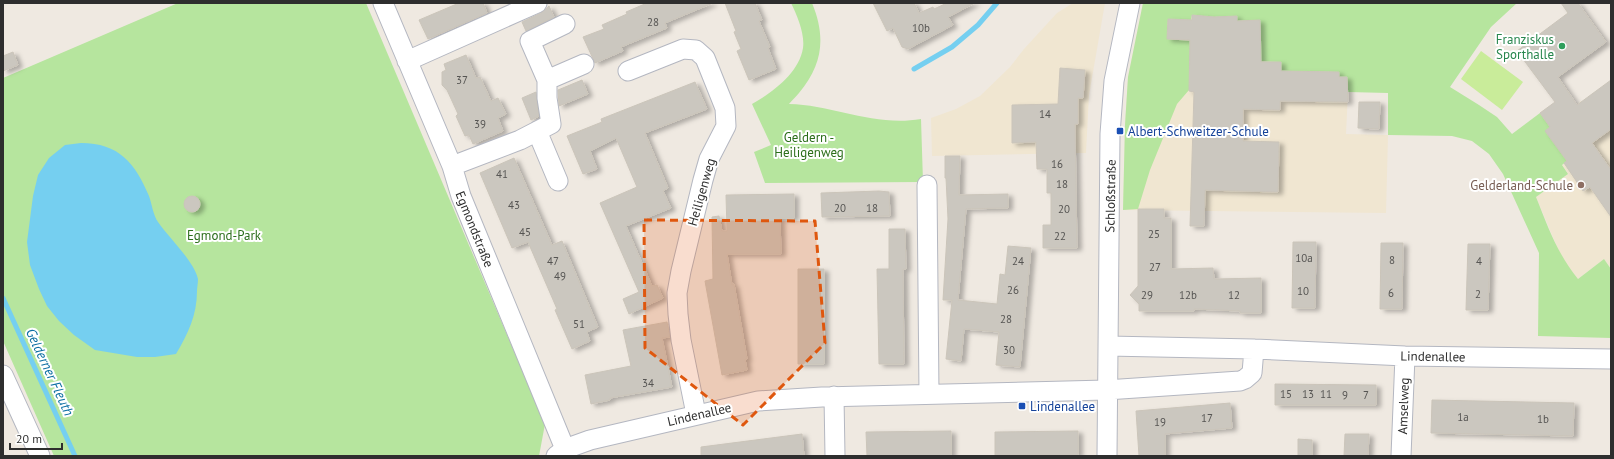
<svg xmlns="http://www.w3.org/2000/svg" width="1614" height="459" viewBox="0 0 1614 459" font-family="'PT Sans',sans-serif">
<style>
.education{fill:#f0e6d1}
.green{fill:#b6e59e}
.pitch{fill:#c9ec9a}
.water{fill:#75cff0}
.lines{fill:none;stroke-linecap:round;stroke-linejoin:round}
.stream{stroke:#75cff0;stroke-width:5}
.building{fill:#cbc7bf;stroke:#cbc5ba;filter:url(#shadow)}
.minor-casing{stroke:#b4b7c1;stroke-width:21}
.minor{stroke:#fff;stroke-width:19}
.marked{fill:#df570e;fill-opacity:0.2;stroke:#df570e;stroke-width:3;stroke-dasharray:8 5;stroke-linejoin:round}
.leisure-dot{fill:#2e9e5b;stroke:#fff;stroke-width:1.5}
.transit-dot{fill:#1a4fb4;stroke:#fff;stroke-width:1.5}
.education-dot{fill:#8d6e63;stroke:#fff;stroke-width:1.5}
.labels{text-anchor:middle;stroke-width:4;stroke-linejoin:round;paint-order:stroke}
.number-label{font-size:11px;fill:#555452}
.leisure-label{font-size:13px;fill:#27864d;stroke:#fff;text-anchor:end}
.transit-label{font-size:13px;fill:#164399;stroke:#fff;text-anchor:start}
.park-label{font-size:13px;fill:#2c6e1b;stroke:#fff}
.education-label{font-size:13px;fill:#785e54;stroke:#fff;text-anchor:end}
.street-label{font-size:13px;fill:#2e2e2e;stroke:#fff}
.water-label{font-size:14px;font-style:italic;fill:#0d6fa3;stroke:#fff}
</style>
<defs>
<filter id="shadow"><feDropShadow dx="4.5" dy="2.5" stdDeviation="2" flood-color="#0004"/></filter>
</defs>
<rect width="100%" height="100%" fill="#efe9e1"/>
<path class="education" d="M1073,3h32l-16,92 -3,58 -154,3 -1,-38 25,-9 24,-13 30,-29 14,-18 33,-36z
M1143,3h77l130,64 -2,25 -2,42 42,1 -2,78 -263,-3 2,-85 3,-48z
M1568,93l9,12 4,-4 23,32 7,-4v140l-7,-10 -26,20 -13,-16 -8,-16 -21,-50 32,-23 -6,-9 5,-4 -22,-30 5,-4 -10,-14z"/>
<path class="green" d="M178,3h188l179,421 -6,32h-485l-51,-115v-263z
M791,3h21c14,34 11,61 -13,90 -3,4 -7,7 -10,11 45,1 85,23 132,15l2,63 -158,1 -11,-31 17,-7 -19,-41c21,-12 47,-31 51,-56 2,-14 -6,-33 -12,-45z
M1143,3h374l-26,24 -41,60 29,18 18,12 15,17 28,-21 10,14 -4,4 21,30 -5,4 6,9 -32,23c12,30 21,56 42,82l26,-20 7,10v69l-73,-2 1,-83 -36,-79 -14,-20 -17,-13 -20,-5 -64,-1v-42l-40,-1 -1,-15h-8v-5l-58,-1v-9l-62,-1 40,-41 -22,1 -1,-5 -22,1 -22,-2 -1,5 -23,-1 -1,20 41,3v19h-19v29l-12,14 -27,66 -12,39 -15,1 2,-85 3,-48z"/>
<path class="pitch" d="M1481,51l42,31 -21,28 -41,-31z"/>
<path class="water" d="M81,143c38,0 54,20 68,53 3,8 4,19 9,26 11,16 36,39 40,57 0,4 -1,9 -1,12 0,24 -9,43 -21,63l-21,3h-18l-42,-7 -21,-15 -15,-14 -12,-15 -8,-17 -9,-24 -3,-23 6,-46 5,-21 11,-17 16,-13z"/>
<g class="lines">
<path class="stream" d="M914,69l38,-22 26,-22 19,-22
M3,298l72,158"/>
</g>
<path class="building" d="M459,3h24l4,10 -59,26 -9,-19z
M647,3h66l-48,20 2,5 -46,19 2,4 -28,12 -12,-26 21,-8 -2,-4 25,-11 -1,-2z
M725,3h30l7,17 -3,1 11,26 -2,1 8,21 -27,11 -12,-29 4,-2 -7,-17 2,-1z
M873,3h41l5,10 14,-6 1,2 13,-6h28l-27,14 5,8 -45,24 -6,-2 -9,-19 -6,3z
M1561,3h17l28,39 -48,35 19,28 34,-25v49l-19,14 19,27v47l-21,-30 -7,4 -19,-28 3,-2 -22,-30 5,-4 -10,-14 15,-11 -38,-51 51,-38z
M549,6l5,11 -28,14 -4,-9 19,-9z
M1192,15l22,2 23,-1v5l23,-1 1,42h20v9l58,1v5h8l1,25 -68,-1v9l-37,-1v32l36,1 -1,50 -73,-2 -1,36h-14l4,-134 -5,-1 1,-51 -23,-1 1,-20 24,1z
M13,52l5,13 -15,6v-15z
M466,55l10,23 4,-1 11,24 7,-3 8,16 -8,4 5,13 -30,13 -4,-9 -4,1 -9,-20 2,-2 -11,-24 -5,-5v-13l4,-2 -2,-6z
M1060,68l25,2 -2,28h-5v26h-3l2,124h-34v-23h8v-32h-4v-24h-10l-1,-27 -24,1v-38l46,-1z
M582,80l6,14 -29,12 -1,-16z
M695,82l12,27 -62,24 23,55 -5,3 8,17 -45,18 26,60 5,-1 6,13 -34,16 -6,-15 16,-7 -39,-89 37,-16 -21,-49 -26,13 7,18 -14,5 -16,-38 35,-14 -1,-3z
M536,92l3,24 -8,4 -9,-22z
M1359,102h21l-1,27 -21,-1z
M945,156h15l-1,39 49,-1v14l-42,1 -8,91 39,4 3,-30 5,1 3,-29 23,2 -11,119 -24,-2 3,-33 -35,-3 -3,32 -15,-2 6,-59h-9l5,-81 -2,-41h-1z
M514,158l38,87 10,-4 36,86 -11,5 3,9 -18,8 -17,-39 2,-1 -29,-67 -16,6 -32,-75z
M879,191l10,1 1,24 -68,1 -1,-24z
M794,194v24h-14l1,36h-54l5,31 2,-1 13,75h-2l2,11 -25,5 -17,-94 8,-2 -1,-62 7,-1 3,15h5l-1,-36z
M184 204a8 8 0 1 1 16 0a8 8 0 1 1-16 0Z
M1138,209h26v9h7v51l42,-1 1,11 47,-1v35h-21v-2l-46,-2v2h-55v-7l-9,-9 8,-9z
M889,229h16l1,40h-3l1,95h-25l-2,-95h12z
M1293,242h23l-1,66h-23z
M1381,243h22l-1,66h-22z
M1468,244h22l-2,66h-22z
M798,269h26v95h-26z
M667,322l3,15 -8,1 10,49 -62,11v2l-19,4 -6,-29 46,-9 -8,-36z
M1275,384l101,1v20h-101z
M1432,400l142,3 -1,33 -142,-3z
M1230,403l2,25 -67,6v22h-26l-3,-45z
M951,431v25h-84l-1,-24z
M1078,431v24h-83v-23z
M802,434l2,22h-103v-9z
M1345,434h24l-1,22h-24z
M1298,439l14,1v16h-14z"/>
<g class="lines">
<defs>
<path id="minor" d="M383,3l69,163 9,30 104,253 1,7
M407,61l130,-58
M628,71l55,-22 13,1 9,8 20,50 1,18 -17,33 -6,21 -22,91 -4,22 1,21 3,26 15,74
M547,80l-17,-39 35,-17
M537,131l21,50
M452,166l68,-26 31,-16 -4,-26v-18l37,-16
M927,185l2,209
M1108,346l146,3 151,7 206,3
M3,375l37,81
M834,396l1,60
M556,456l9,-7 25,-9 168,-39 64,-4 284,-7 134,-9 5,-2 7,-6 2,-24
M1107,456l3,-322 4,-53 16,-78
M1401,456l4,-100"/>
</defs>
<use href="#minor" class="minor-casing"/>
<use href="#minor" class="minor"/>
</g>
<path class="marked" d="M644,220l171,1 10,122 -82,82 -98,-77z"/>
<circle class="leisure-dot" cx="1562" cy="46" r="4"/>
<g class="transit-dot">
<rect x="1116" y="127" width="8" height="8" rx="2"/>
<rect x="1018" y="402" width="8" height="8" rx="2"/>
</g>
<circle class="education-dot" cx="1581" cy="185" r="4"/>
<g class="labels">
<g class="number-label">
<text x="653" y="26">28</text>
<text x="921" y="32">10b</text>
<text x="462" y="84">37</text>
<text x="1045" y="118">14</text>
<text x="480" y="128">39</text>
<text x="1057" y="168">16</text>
<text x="502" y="178">41</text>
<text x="1062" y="188">18</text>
<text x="514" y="209">43</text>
<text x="840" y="212">20</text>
<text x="872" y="212">18</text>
<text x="1064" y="213">20</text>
<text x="525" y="236">45</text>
<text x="1154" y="238">25</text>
<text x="1060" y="240">22</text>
<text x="1304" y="262">10a</text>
<text x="1392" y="264">8</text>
<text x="553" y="265">47</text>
<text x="1018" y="265">24</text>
<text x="1479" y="265">4</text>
<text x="1155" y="271">27</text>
<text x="560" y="280">49</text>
<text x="1013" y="294">26</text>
<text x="1303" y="295">10</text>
<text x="1391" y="297">6</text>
<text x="1478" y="298">2</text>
<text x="1147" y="299">29</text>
<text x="1188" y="299">12b</text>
<text x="1234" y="299">12</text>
<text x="1006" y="323">28</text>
<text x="579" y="328">51</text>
<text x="1009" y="354">30</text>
<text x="648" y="387">34</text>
<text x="1286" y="398">15</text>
<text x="1308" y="398">13</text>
<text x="1326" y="398">11</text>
<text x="1345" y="399">9</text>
<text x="1366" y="399">7</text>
<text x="1463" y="421">1a</text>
<text x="1207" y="422">17</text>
<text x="1543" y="423">1b</text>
<text x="1160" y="426">19</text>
</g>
<g class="leisure-label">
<text x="1554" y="44">Franziskus<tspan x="1554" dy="15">Sporthalle</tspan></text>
</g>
<g class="transit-label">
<text x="1128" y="136">Albert-Schweitzer-Schule</text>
<text x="1030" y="411">Lindenallee</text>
</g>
<g class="park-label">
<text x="809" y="142">Geldern -<tspan x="809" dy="15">Heiligenweg</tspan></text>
<text x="224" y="240">Egmond-Park</text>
</g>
<g class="education-label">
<text x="1573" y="190">Gelderland-Schule</text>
</g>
<g class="street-label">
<text transform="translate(701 192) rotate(-74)" y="5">Heiligenweg</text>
<text transform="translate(1110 196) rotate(-89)" y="5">Schloßstraße</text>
<text transform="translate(475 229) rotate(68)" y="5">Egmondstraße</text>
<text transform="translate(1433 356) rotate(1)" y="5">Lindenallee</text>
<text transform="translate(1403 406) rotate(-88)" y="5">Amselweg</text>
<text transform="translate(699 414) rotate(-13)" y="5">Lindenallee</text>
</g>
<g class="water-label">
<text transform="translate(50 372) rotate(65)" y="5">Gelderner Fleuth</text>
</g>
</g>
<rect width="1614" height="459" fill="none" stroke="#2e2e2e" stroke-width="8"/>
<path d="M10 443v6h52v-6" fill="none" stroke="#2e2e2e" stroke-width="2"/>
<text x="16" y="443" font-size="12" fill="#2e2e2e" stroke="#ffffff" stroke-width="3" paint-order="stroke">20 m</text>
</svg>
